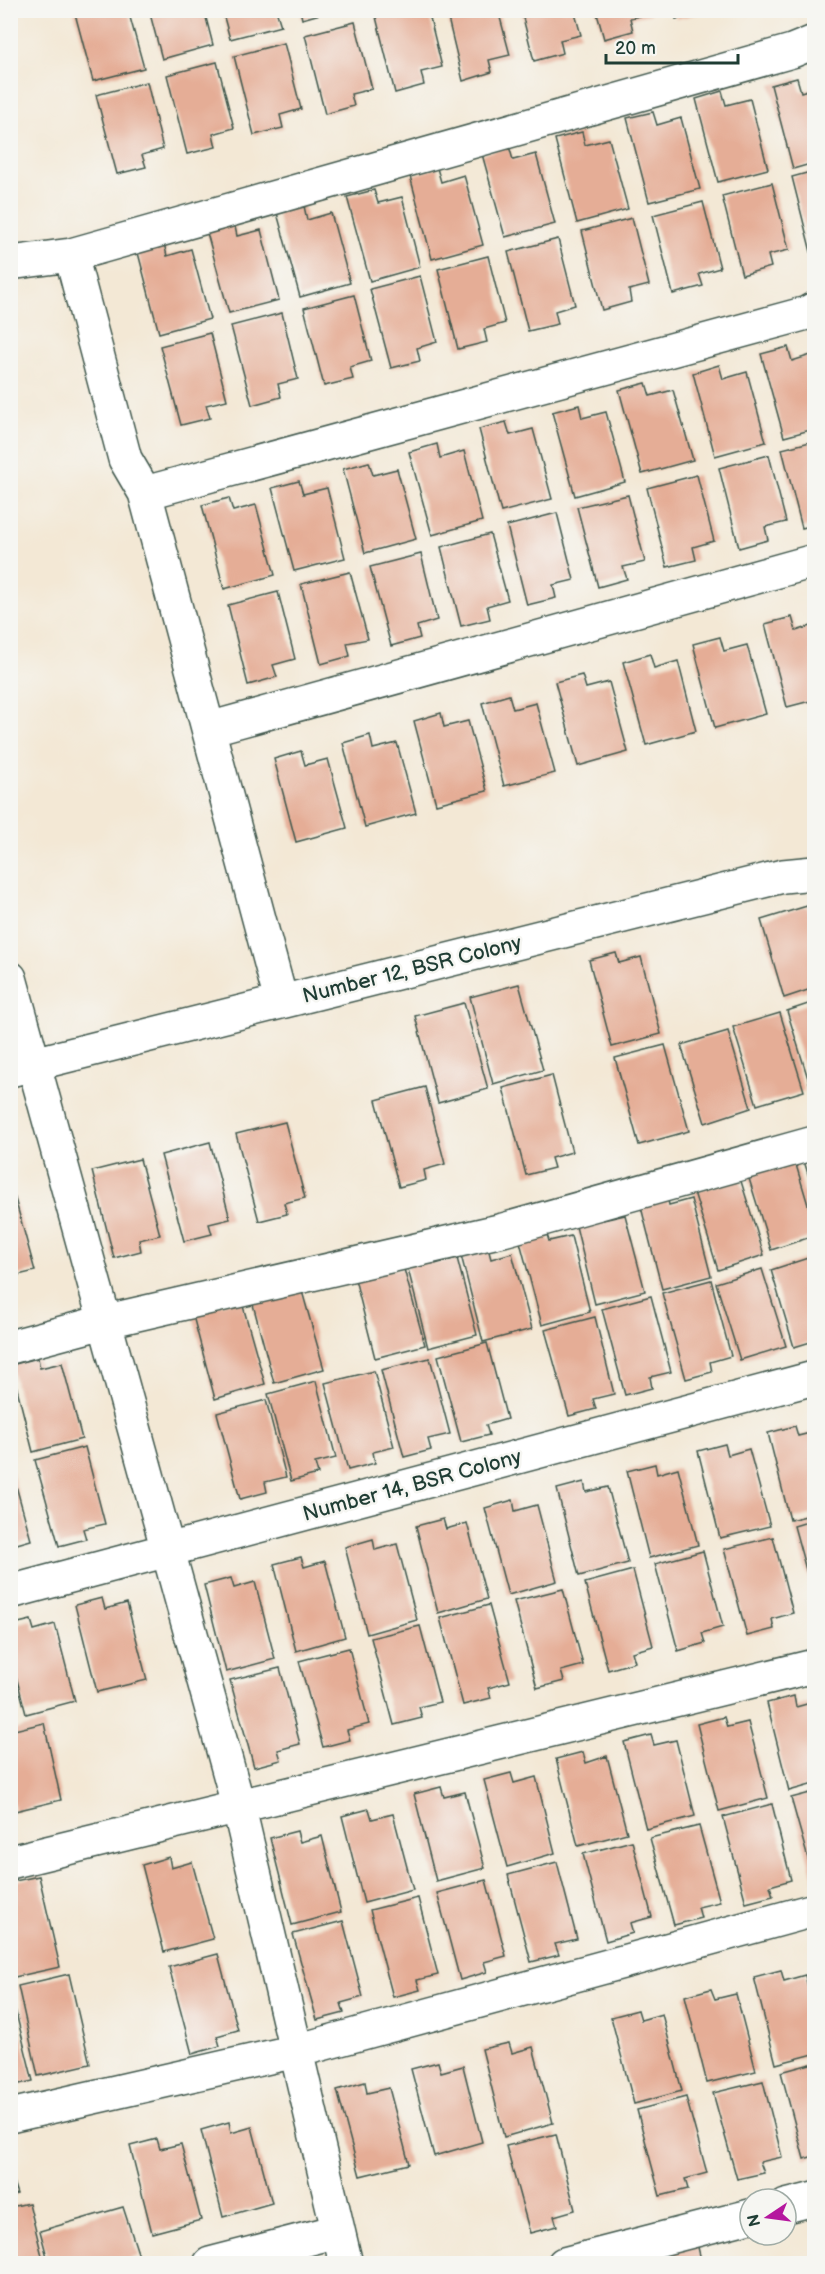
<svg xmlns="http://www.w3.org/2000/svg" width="825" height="2274" viewBox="0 0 825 2274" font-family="'Balsamiq Sans',sans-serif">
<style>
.building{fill:#e5ad96}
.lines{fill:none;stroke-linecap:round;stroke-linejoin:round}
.minor-casing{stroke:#3f574c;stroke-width:36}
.minor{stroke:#fff;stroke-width:33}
.labels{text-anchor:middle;stroke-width:5;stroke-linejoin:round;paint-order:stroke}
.street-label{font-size:21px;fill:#1f3d34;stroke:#f6f6f2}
</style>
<rect width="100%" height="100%" fill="#f6f6f2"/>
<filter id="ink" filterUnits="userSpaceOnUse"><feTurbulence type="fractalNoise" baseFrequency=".0167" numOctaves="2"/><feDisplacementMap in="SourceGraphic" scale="12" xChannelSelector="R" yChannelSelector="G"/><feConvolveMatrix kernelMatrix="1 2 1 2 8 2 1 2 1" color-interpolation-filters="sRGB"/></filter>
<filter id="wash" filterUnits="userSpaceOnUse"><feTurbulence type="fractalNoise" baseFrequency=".008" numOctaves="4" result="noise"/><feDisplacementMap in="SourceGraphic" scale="24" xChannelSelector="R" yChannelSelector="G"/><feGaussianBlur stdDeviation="1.35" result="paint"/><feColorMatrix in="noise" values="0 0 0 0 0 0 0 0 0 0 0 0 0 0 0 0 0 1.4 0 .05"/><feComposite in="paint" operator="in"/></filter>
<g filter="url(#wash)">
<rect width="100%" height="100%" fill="#f3e8d5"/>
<g id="blocks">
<path class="building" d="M74,10h54l16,58 -51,13z
M149,10h55l9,35 -51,14z
M222,10h54l5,16 -51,13z
M300,10h31v1l-29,8z
M385,10h43l14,57 -21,5 3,13 -29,8 -20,-80z
M446,10h52l12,45 -21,5 3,12 -29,9z
M521,10h53l7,25 -21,5 3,13 -29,8z
M596,10h54v4l-20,4 3,13 -29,8z
M674,10h33v1l-31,8z
M355,22l17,67 -21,5 3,12 -29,8 -20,-79z
M284,43l17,66 -21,6 3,13 -29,7 -20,-79z
M217,62l17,66 -21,6 3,13 -29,7 -20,-79z
M797,78l4,14 13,-4v75l-21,6 -22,-84z
M147,82l16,67 -21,6 4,12 -29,7 -21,-79z
M722,91l4,14 24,-6 18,70 -50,13 -22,-83z
M653,112l4,13 24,-7 19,71 -51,13 -22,-84z
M582,132l3,13 24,-6 19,70 -51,14 -22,-84z
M509,146l4,14 23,-6 19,70 -50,13 -23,-83z
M437,168l4,14 23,-7 19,70 -51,14 -22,-83z
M814,171v85h-2l-20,-79z
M772,183l17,67 -21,5 3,12 -29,8 -20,-79z
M374,190l4,13 24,-6 18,70 -50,14 -23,-84z
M703,202l17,66 -21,6 4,12 -30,8 -20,-79z
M304,206l3,14 24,-7 19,70 -50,14 -23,-84z
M632,218l17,67 -20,5 2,12 -29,8 -20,-79z
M234,222l3,14 24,-6 18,70 -50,13 -23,-84z
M558,239l17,66 -20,6 3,13 -30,7 -20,-79z
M164,243l3,13 24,-7 19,70 -51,14 -22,-84z
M488,256l17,67 -21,6 3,13 -29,7 -20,-80z
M420,276l17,66 -20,6 3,13 -29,7 -21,-79z
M354,295l17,66 -21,6 3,12 -29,7 -20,-78z
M282,313l16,66 -20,5 3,13 -29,8 -21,-79z
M210,333l17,67 -21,5 4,13 -29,7 -21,-79z
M788,347l4,14 22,-7v75l-30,8 -23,-83z
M719,365l4,14 24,-7 19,70 -51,14 -22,-83z
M646,383l4,13 23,-6 20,70 -51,14 -23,-84z
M579,405l3,13 24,-6 19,70 -50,14 -23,-84z
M506,422l4,13 23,-6 19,70 -51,13 -22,-83z
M814,441v84l-12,3 -20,-79z
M437,444l3,14 24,-7 18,70 -50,14 -23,-83z
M769,455l17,67 -21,5 3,13 -29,8 -20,-80z
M369,462l4,13 24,-6 19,70 -51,14 -22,-84z
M697,475l17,66 -21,6 3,13 -29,7 -20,-79z
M299,481l4,13 24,-6 18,70 -51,13 -22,-83z
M628,495l17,67 -22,5 4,12 -29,8 -21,-80z
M229,498l4,13 23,-6 19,70 -51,14 -22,-84z
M557,513l17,67 -21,5 3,13 -29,7 -20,-79z
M490,534l18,66 -21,6 3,13 -29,7 -20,-79z
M421,554l16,66 -20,6 3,12 -29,8 -21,-79z
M350,572l18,67 -21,4 3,13 -29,8 -20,-80z
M278,592l17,67 -22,6 4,12 -29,8 -20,-80z
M792,617l4,14 18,-6v75l-27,7 -22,-83z
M720,637l4,14 23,-6 19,69 -51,14 -22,-84z
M650,654l4,14 24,-7 18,70 -50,14 -23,-83z
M582,675l4,13 23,-6 19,70 -50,14 -23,-84z
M509,695l4,14 23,-6 19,70 -51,13 -22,-83z
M441,713l3,14 24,-6 19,70 -51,13 -22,-83z
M370,735l3,14 24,-6 19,70 -51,14 -22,-84z
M301,751l4,14 23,-6 19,69 -51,14 -22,-83z
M807,906l7,25v57l-30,10 -23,-78z
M616,953l3,10 22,-6 20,77 -49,13 -23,-87z
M519,984l24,86 -50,14 -23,-87z
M814,1002v85l-3,1 -24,-77z
M464,1003l24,86 -50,14 -23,-87z
M780,1013l24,78 -47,14 -24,-78z
M728,1031l23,77 -46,15 -24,-78z
M665,1045l24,86 -50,14 -24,-87z
M552,1075l20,77 -21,6 3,10 -28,7 -23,-87z
M425,1087l20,77 -21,6 2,10 -27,7 -23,-87z
M285,1122l20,76 -21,5 3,11 -28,7 -23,-87z
M210,1142l20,77 -21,5 3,10 -28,7 -23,-86z
M794,1158l20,67v11l-43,14 -24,-78z
M814,1158v35l-10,-32z
M140,1159l20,76 -21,5 2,11 -27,7 -22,-87z
M740,1178l24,77 -46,15 -24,-78z
M14,1195l21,76 -21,5 2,11 -6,1v-92z
M667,1195l2,10 22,-6 20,77 -49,13 -22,-86z
M601,1210l2,10 22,-5 20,76 -50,13 -21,-86z
M546,1231l3,10 22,-5 19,76 -48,13 -23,-87z
M488,1248l3,11 21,-6 20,76 -49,13 -22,-87z
M433,1253l2,11 22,-6 20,77 -49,13 -22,-87z
M814,1256v85l-20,6 -23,-77z
M404,1269l21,76 -50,13 -22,-87z
M762,1269l24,77 -46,14 -24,-77z
M711,1280l20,76 -21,6 2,10 -26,7 -24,-86z
M300,1284l24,85 -50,14 -23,-86z
M651,1296l20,76 -21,5 2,11 -27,7 -23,-86z
M241,1299l24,85 -50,15 -23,-87z
M595,1317l19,77 -21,5 3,10 -27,7 -24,-86z
M487,1343l20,76 -21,6 3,10 -28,7 -23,-86z
M38,1358l2,10 22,-5 20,76 -49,13 -22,-87z
M430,1358l20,76 -22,5 3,11 -27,7 -23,-87z
M374,1371l20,76 -21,5 2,11 -27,7 -23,-87z
M316,1381l20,77 -21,5 3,11 -27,7 -23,-87z
M266,1400l20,77 -21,5 2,10 -27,7 -23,-86z
M795,1426l3,10 16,-4v82l-24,6 -22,-87z
M725,1444l3,11 21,-6 21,77 -50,12 -22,-87z
M85,1447l20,77 -22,5 3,10 -27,7 -24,-86z
M10,1464l21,76 -21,6z
M655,1464l2,10 21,-6 20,77 -49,13 -22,-87z
M584,1482l2,10 22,-5 20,76 -49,13 -22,-87z
M513,1500l2,11 22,-6 20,76 -49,14 -23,-87z
M443,1519l3,10 21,-6 20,76 -49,14 -22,-87z
M814,1520v79l-20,-73z
M773,1537l20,76 -21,6 2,10 -27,7 -23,-87z
M373,1539l2,11 22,-6 20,76 -50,14 -22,-87z
M703,1551l20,76 -21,6 3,10 -27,8 -23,-87z
M301,1557l3,10 21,-6 20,76 -49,14 -22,-87z
M633,1570l20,76 -21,6 3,10 -27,8 -23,-87z
M231,1578l3,10 21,-6 20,77 -49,13 -22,-87z
M563,1589l20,76 -22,6 3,10 -27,7 -23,-87z
M102,1598l3,11 22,-6 20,77 -50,12 -22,-87z
M489,1605l21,77 -22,6 3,10 -28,7 -23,-87z
M31,1620l3,10 21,-6 20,77 -49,13 -16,-61v-28z
M420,1626l20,76 -21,5 3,11 -28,7 -23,-87z
M349,1648l20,76 -22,6 3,10 -27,7 -24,-86z
M280,1668l20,76 -22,6 3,10 -27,7 -24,-87z
M794,1696l2,11 18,-5v82l-25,7 -22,-88z
M724,1717l3,10 21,-5 20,76 -49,13 -22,-87z
M44,1723l17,77 -46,11 -5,-22v-58z
M651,1735l3,10 22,-5 19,76 -49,13 -22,-87z
M583,1752l3,11 21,-7 20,77 -49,13 -22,-87z
M511,1773l3,10 22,-6 19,76 -48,14 -23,-87z
M441,1787l3,10 21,-5 20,76 -49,13 -22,-87z
M814,1792v88l-23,-82z
M772,1804l19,76 -21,6 3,10 -27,7 -23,-86z
M369,1809l3,10 21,-5 20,76 -49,13 -22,-87z
M699,1826l21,76 -22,5 3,11 -27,7 -24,-87z
M297,1831l3,11 22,-6 19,76 -49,13 -22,-87z
M632,1841l20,76 -22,6 3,10 -27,8 -23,-87z
M169,1857l2,11 21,-6 21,77 -49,13 -22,-87z
M557,1862l20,77 -22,5 4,11 -28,7 -23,-87z
M39,1876l21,91 -50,11v-96z
M486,1880l20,76 -22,6 3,10 -27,8 -23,-87z
M418,1898l20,77 -21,5 3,10 -27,7 -23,-87z
M343,1921l20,76 -22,6 3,10 -27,7 -24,-86z
M218,1954l20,76 -21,6 3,10 -28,8 -23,-87z
M781,1970l3,11 21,-6 9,36v43l-38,10 -22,-87z
M69,1974l21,90 -52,12 -20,-90z
M10,1989l23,92 -23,5z
M711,1989l4,10 21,-5 20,77 -49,12 -22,-87z
M638,2010l3,10 21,-6 20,77 -48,13 -23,-87z
M509,2043l3,10 21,-6 20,76 -49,14 -22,-88z
M438,2062l3,10 22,-6 19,76 -48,14 -23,-87z
M814,2063v93l-10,3 -23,-87z
M763,2081l19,76 -22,5 4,11 -27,6 -24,-86z
M365,2082l2,11 22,-5 20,76 -49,12 -23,-86z
M686,2097l21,76 -22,6 3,10 -28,7 -23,-86z
M229,2122l2,11 21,-6 20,76 -49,14 -22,-87z
M556,2134l19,76 -21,6 3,10 -27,7 -24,-87z
M157,2139l3,10 21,-5 20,76 -49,13 -22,-87z
M10,2172l7,22 -7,2z
M29,2203l15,61h-34v-57z
M123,2207l16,49 -26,8h-64l-9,-33z
M697,2243l5,21h-53l-2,-7z"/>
</g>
</g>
<g filter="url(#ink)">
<use href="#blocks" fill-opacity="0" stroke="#3f574c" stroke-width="1.5"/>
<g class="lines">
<defs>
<path id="minor" d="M71,255l54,204 20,34 136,508
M10,263l61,-8 721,-204 22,-9
M145,493l662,-180 7,-4
M209,729l605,-168
M10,978l229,830 107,456
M10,1070l773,-194 31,-3
M10,1347l97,-26 396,-91 311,-87
M10,1592l804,-214
M10,1862l804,-196
M10,2116l286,-65 518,-141
M786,2206l28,-7
M210,2264l128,-33
M564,2264l186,-48"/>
</defs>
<use href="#minor" class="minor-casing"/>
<use href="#minor" class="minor"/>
</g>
</g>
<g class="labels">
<g class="street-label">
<text transform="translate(412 969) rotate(-14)" y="7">Number 12, BSR Colony</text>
<text transform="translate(412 1485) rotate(-15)" y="7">Number 14, BSR Colony</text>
</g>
</g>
<rect width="825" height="2274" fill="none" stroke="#f6f6f2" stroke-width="36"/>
<g transform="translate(768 2217) rotate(257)"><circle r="28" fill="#f6f6f2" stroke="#a0aca6" stroke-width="1.5"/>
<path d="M0-4.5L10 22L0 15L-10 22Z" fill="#b5179e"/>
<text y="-9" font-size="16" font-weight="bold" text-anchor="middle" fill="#1f3d34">N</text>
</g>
<path d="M606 54v9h132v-9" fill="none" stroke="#1f3d34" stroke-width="3"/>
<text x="615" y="54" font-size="18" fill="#1f3d34" stroke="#f6f6f2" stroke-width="4.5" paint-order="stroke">20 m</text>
</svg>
